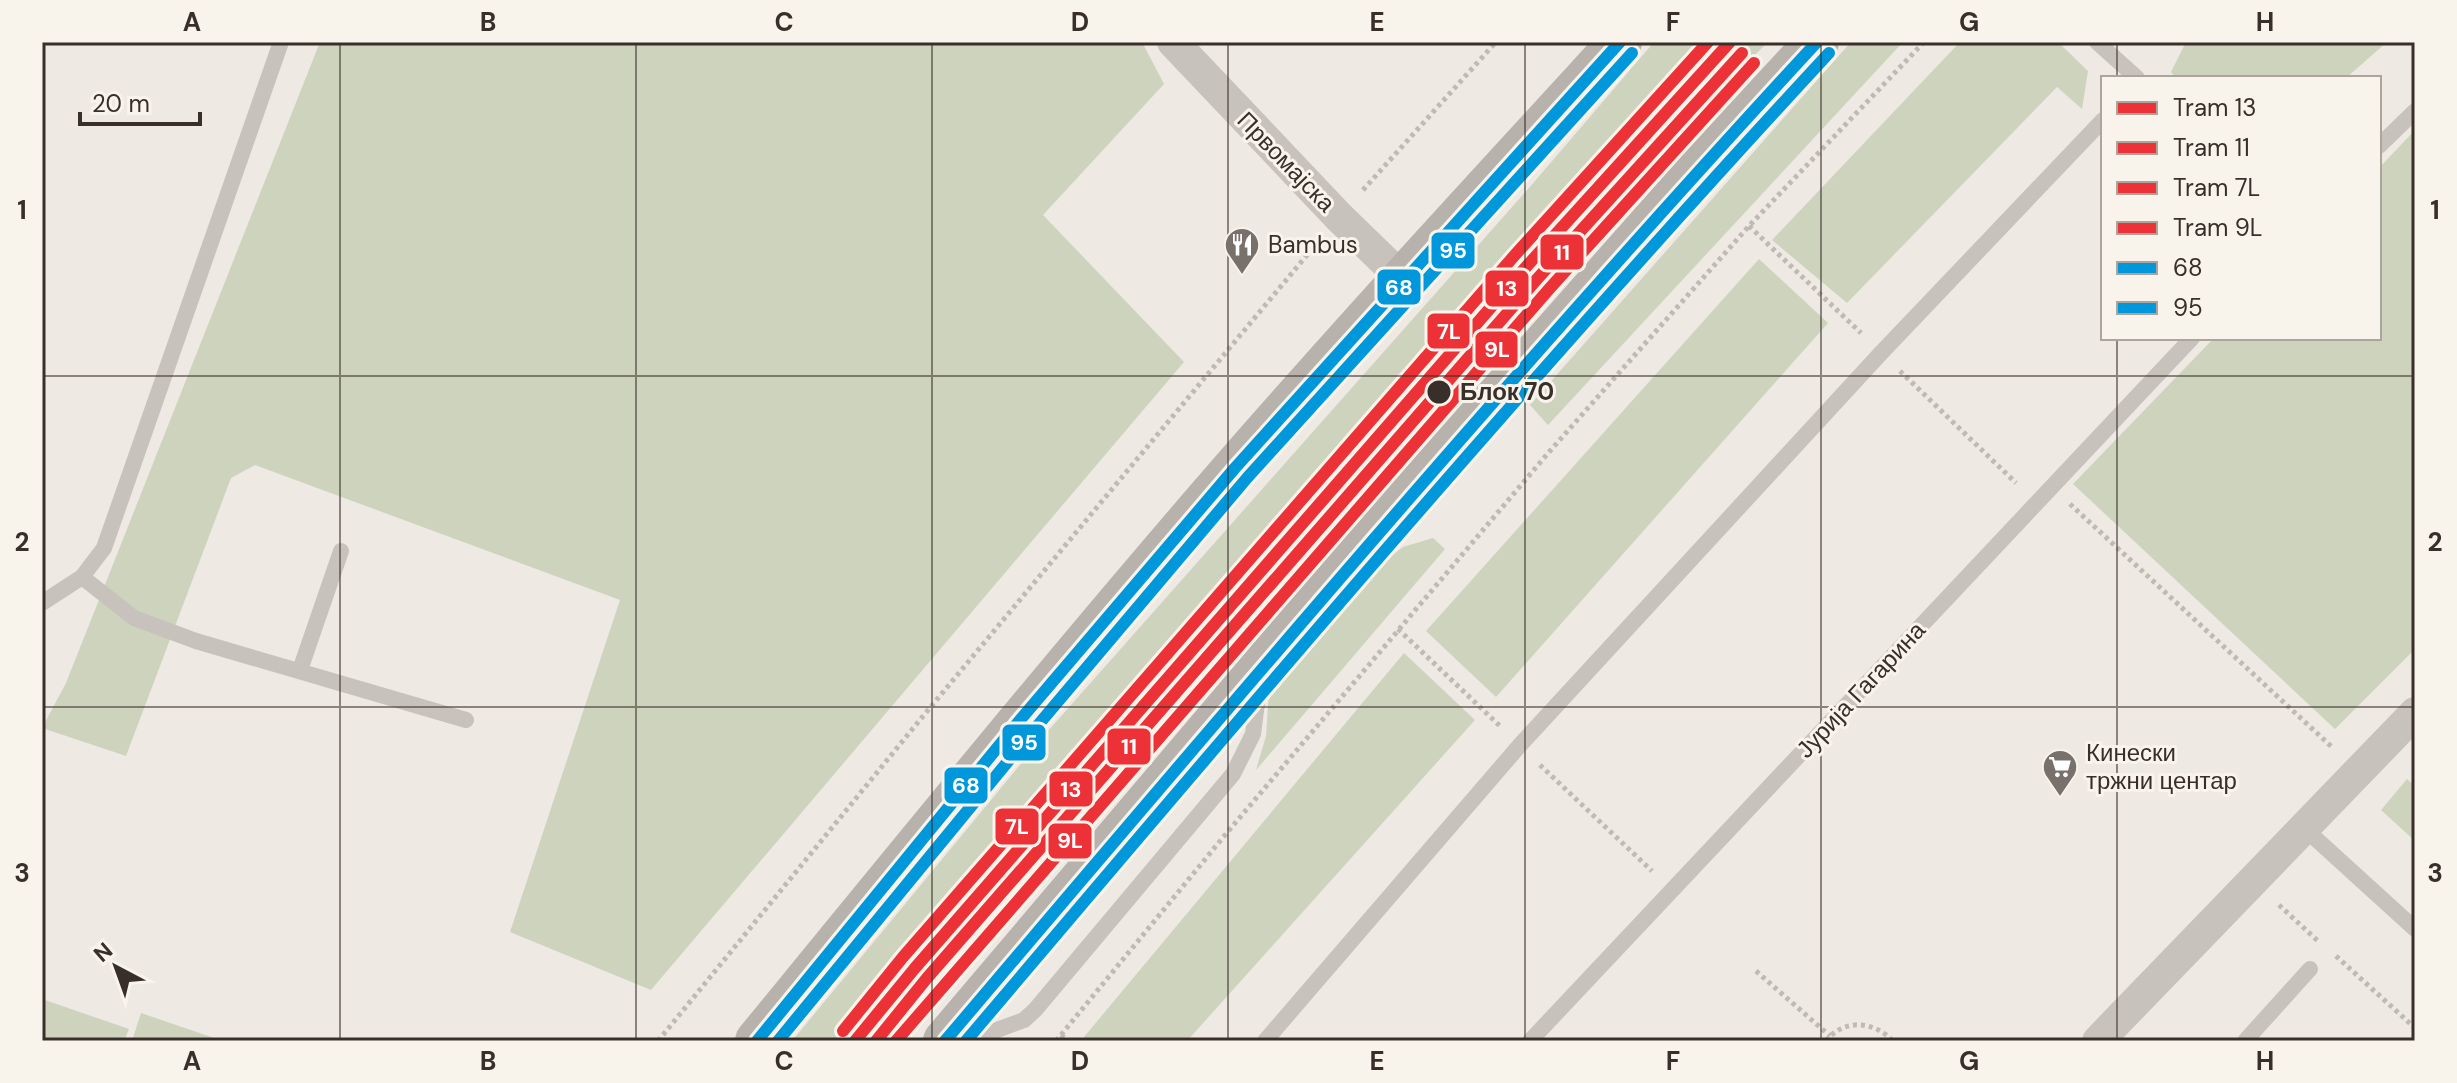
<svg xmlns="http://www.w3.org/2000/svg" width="2457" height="1083" viewBox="0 0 2457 1083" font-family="'DM Sans',sans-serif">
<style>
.green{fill:#ced3be}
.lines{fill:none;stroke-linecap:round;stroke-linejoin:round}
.path{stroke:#c0bab4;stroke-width:5;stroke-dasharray:4 4;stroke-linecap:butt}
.service{stroke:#c7c2bc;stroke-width:16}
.minor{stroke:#c7c2bc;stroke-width:32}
.secondary{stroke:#b8b2ac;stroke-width:44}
.bus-1-casing{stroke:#f9f4eb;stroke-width:18}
.bus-2-casing{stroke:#f9f4eb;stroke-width:18}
.bus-1{stroke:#0098da;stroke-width:12}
.bus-2{stroke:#0098da;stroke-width:12}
.tram-1-casing{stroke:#f9f4eb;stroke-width:18}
.tram-2-casing{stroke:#f9f4eb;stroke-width:18}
.tram-3-casing{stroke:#f9f4eb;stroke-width:18}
.tram-4-casing{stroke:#f9f4eb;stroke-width:18}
.tram-1{stroke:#ed3237;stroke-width:12}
.tram-2{stroke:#ed3237;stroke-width:12}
.tram-3{stroke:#ed3237;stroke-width:12}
.tram-4{stroke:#ed3237;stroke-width:12}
.grid{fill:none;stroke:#382f2a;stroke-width:2;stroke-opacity:0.55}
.stop-dot{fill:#382f2a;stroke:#f9f4eb;stroke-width:3}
.labels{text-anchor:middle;stroke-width:6;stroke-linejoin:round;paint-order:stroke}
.street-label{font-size:24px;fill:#382f2a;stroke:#f9f4eb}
.poi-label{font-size:24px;fill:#382f2a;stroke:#f9f4eb;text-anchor:start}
.stop-label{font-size:24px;font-weight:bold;fill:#382f2a;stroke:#f9f4eb;text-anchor:start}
.line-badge{stroke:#f9f4eb;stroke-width:3}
.badge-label{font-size:22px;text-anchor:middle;font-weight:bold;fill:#fff}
.neatline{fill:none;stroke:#382f2a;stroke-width:3}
.grid-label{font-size:26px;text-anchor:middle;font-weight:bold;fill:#382f2a}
</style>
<rect width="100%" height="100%" fill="#eee9e3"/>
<path class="green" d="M320,42h822l22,42 -121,131 141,147 -533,628 -141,-58 110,-332 -365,-135 -24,13 -105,278 -84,-28 24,-45z
M1654,42h114l-76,76 -204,228 -516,602 -75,93h-105l256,-310 487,-550z
M1851,42h52l-355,383 -18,-20z
M1960,42h98l30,29 -6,38 -25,-22 -210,216 -75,-63z
M2186,42h201l-41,36h-170l-5,-6z
M2415,130v519l-80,80 -262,-245 141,-146h165v-170z
M1759,259l69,64 -332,374 -70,-66z
M1433,538l12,11 -189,221 10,-34 3,-44 113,-129 21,-16z
M1404,653l71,67 -288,321h-99l-4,-4z
M2407,779l8,7v55l-34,-31z
M42,999l87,30 -5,12h-82z
M141,1013l82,28h-91z"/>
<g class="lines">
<path class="path" d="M1363,190l133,-148
M1749,226l112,107
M1900,371l116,112
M1437,390l23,-24
M2070,504l263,244
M1398,629l103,98
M1540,765l112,106
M2279,905l40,37
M2336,956l79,72
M1756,971l74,65
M1061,1035l7,6
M658,1041l261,-320 398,-478
M1056,1041l169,-206 324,-383 200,-226 175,-184
M1826,1041c18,-23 48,-20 67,0"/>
<path class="service" d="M2097,42l40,36
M2379,146l36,-35
M82,577l52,41 62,23 270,79
M42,603l40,-26 22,-29 177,-506
M300,670l41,-119
M2304,828l111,101
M967,1041l57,-21 11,-10 198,-236 20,-40 6,-46
M1265,1041l255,-296 361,-392 222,-233
M1530,1041l662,-703
M2245,1041l65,-72"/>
<path class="minor" d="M1173,42l166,175 65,63
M2098,1041l317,-328"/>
<path class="secondary" d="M757,1041c140,-171 280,-343 424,-511 142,-166 291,-327 439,-488
M945,1041l402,-474 348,-393 122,-132"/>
<defs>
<path id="bus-1" d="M757,1041l263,-321 215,-252 385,-426
M945,1041c286,-337 572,-674 872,-999"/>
<path id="bus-2" d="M778,1041l255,-310 214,-253 385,-425
M966,1041c283,-334 566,-667 863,-988"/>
</defs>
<use href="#bus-1" class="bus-1-casing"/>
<use href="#bus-2" class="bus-2-casing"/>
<use href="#bus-1" class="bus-1"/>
<use href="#bus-2" class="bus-2"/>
<defs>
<path id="tram-1" d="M855,1041l60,-73 611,-701 204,-225"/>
<path id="tram-2" d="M876,1041l51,-63 611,-700 204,-225"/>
<path id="tram-3" d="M843,1031l60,-74 611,-701 194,-214"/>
<path id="tram-4" d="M896,1041l654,-753 204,-225"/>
</defs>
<use href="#tram-1" class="tram-1-casing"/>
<use href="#tram-2" class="tram-2-casing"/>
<use href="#tram-3" class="tram-3-casing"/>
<use href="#tram-4" class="tram-4-casing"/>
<use href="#tram-1" class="tram-1"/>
<use href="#tram-2" class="tram-2"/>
<use href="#tram-3" class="tram-3"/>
<use href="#tram-4" class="tram-4"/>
</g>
<path class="grid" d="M340,42v999M636,42v999M932,42v999M1228,42v999M1525,42v999M1821,42v999M2117,42v36M2117,338v703M42,376h2373M42,707h2373"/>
<defs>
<symbol id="restaurant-pin" viewBox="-11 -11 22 30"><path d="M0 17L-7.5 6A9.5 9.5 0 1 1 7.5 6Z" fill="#78706b" stroke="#f9f4eb"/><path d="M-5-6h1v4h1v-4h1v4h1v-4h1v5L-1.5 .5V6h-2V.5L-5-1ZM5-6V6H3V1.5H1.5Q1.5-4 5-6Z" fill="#fff"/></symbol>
<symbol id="supermarket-pin" viewBox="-11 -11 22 30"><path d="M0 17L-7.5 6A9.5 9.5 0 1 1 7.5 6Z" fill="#78706b" stroke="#f9f4eb"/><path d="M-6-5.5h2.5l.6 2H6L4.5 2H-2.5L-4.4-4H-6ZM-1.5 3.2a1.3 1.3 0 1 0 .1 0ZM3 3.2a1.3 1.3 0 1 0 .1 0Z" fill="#fff"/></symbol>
</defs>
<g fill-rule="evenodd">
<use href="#restaurant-pin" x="1222" y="225" width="40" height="54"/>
<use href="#supermarket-pin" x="2040" y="747" width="40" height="54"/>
</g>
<circle class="stop-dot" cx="1439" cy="392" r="13"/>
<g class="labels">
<g class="street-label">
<text transform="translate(1286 162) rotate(46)" y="8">Првомајска</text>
<text transform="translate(1861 690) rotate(-47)" y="8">Јурија Гагарина</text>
</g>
<g class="poi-label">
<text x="1268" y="253">Bambus</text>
<text x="2086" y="761">Кинески<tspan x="2086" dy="28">тржни центар</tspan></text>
</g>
<g class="stop-label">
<text x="1460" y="400">Блок 70</text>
</g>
</g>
<g class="line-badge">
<rect x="1430" y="231" width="46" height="39" rx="8" fill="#0098da"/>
<rect x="1539" y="233" width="46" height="38" rx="8" fill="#ed3237"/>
<rect x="1376" y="268" width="46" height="38" rx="8" fill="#0098da"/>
<rect x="1484" y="269" width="46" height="39" rx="8" fill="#ed3237"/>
<rect x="1426" y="312" width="45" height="38" rx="8" fill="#ed3237"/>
<rect x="1474" y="330" width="45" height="39" rx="8" fill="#ed3237"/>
<rect x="1001" y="723" width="46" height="39" rx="8" fill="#0098da"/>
<rect x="1106" y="727" width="46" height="39" rx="8" fill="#ed3237"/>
<rect x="943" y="766" width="46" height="39" rx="8" fill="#0098da"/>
<rect x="1048" y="770" width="46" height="38" rx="8" fill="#ed3237"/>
<rect x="994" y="807" width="46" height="39" rx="8" fill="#ed3237"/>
<rect x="1047" y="822" width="46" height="38" rx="8" fill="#ed3237"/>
</g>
<g class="badge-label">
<text x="1453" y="258">95</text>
<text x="1562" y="260">11</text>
<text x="1399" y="295">68</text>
<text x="1507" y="296">13</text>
<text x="1449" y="339">7L</text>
<text x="1497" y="357">9L</text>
<text x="1024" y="750">95</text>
<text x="1129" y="754">11</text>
<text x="966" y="793">68</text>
<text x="1071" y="797">13</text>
<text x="1017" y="834">7L</text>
<text x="1070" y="848">9L</text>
</g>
<rect width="2457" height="1083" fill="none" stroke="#f9f4eb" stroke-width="88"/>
<rect x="2101" y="76" width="280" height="264" fill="#f9f4eb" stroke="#aca59e" stroke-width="2"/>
<rect x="2117" y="102" width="40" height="12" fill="#ed3237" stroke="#aca59e" stroke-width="2"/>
<text x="2173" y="116" font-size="24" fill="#382f2a">Tram 13</text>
<rect x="2117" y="142" width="40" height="12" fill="#ed3237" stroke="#aca59e" stroke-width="2"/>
<text x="2173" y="156" font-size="24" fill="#382f2a">Tram 11</text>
<rect x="2117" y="182" width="40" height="12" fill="#ed3237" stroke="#aca59e" stroke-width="2"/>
<text x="2173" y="196" font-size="24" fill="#382f2a">Tram 7L</text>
<rect x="2117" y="222" width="40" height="12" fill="#ed3237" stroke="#aca59e" stroke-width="2"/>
<text x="2173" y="236" font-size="24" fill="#382f2a">Tram 9L</text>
<rect x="2117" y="262" width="40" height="12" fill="#0098da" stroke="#aca59e" stroke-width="2"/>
<text x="2173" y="276" font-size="24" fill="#382f2a">68</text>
<rect x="2117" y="302" width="40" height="12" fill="#0098da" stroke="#aca59e" stroke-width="2"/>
<text x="2173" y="316" font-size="24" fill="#382f2a">95</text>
<g transform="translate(116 967) rotate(319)" stroke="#f9f4eb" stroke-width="6" paint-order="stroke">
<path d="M0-6L14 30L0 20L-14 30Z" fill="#382f2a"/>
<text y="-12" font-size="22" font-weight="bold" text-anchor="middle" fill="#382f2a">N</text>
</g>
<path d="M80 112v12h120v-12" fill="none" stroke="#382f2a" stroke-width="4"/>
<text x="92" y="112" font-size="24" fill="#382f2a" stroke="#f9f4eb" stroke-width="6" paint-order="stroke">20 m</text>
<rect x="44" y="44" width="2369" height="995" class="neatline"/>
<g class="grid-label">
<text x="192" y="31">A</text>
<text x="488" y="31">B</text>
<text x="784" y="31">C</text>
<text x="1080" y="31">D</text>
<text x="1377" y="31">E</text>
<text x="1673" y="31">F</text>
<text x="1969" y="31">G</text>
<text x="2265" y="31">H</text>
<text x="22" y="219">1</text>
<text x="2435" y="219">1</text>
<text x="22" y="551">2</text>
<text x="2435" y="551">2</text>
<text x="22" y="882">3</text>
<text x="2435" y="882">3</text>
<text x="192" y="1070">A</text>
<text x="488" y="1070">B</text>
<text x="784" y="1070">C</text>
<text x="1080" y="1070">D</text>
<text x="1377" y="1070">E</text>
<text x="1673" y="1070">F</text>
<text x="1969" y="1070">G</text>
<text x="2265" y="1070">H</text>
</g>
</svg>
